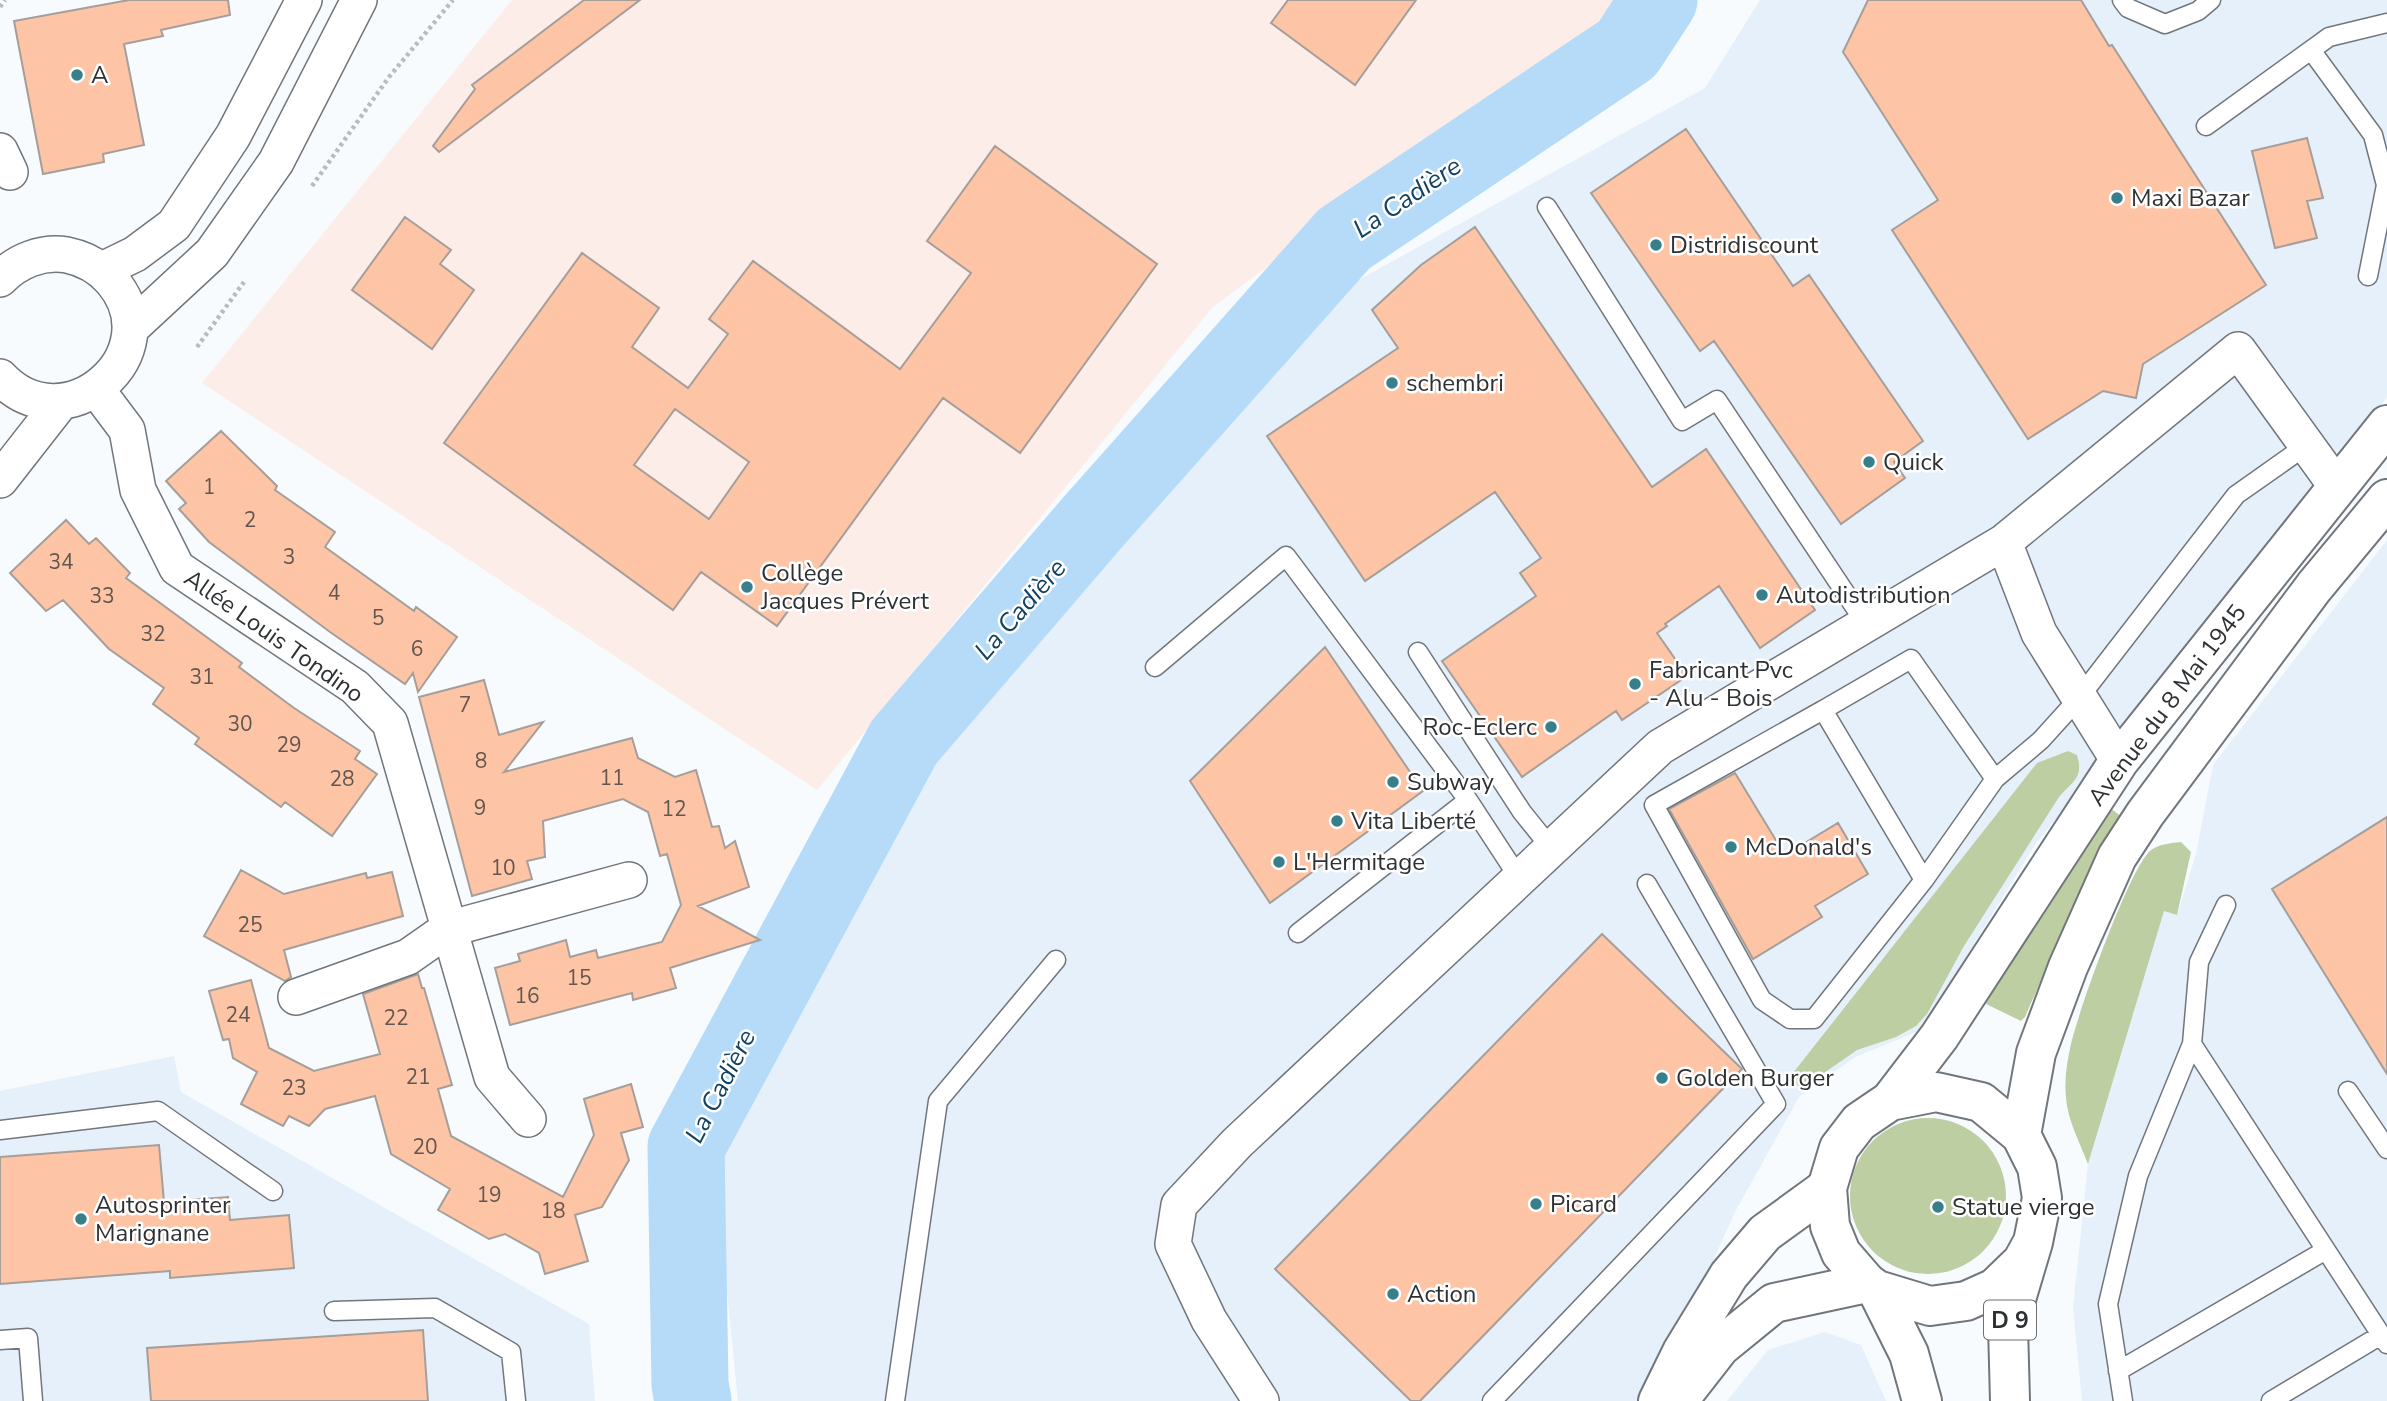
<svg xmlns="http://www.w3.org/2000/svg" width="2387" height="1401" viewBox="0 0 2387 1401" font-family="'Nunito Sans',sans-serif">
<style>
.built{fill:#e6f0fa}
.education{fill:#fcede8}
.green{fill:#bdcea3}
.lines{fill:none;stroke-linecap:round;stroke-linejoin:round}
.river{stroke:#b5dbf9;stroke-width:77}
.building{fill:#fdc5a5;stroke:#a69e9a;stroke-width:2;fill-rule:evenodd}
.lane-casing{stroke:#71767c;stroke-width:21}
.street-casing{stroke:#71767c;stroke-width:38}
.secondary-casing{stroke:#71767c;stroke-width:42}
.primary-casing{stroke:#71767c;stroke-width:42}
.path{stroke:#b8bcbf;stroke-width:4.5;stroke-dasharray:3.5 3.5;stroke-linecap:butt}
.lane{stroke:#fff;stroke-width:18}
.street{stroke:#fff;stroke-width:35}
.secondary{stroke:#fff;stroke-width:38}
.primary{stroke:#fff;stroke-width:38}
.poi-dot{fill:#387f89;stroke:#fff;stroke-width:2.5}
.labels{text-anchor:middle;stroke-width:5;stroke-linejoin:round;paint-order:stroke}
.number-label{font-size:21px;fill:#625650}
.shield{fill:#fff;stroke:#6d6f70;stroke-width:2}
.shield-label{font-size:23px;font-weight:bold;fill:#2e3133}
.poi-label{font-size:24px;fill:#2e3133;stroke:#fff;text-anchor:start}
.street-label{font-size:24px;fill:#2e3133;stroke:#fff}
.water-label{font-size:26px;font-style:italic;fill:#124263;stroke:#fff}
</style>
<rect width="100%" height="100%" fill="#f7fbfe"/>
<path class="built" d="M1760,0h627v397l-79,99 -168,223 -104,124 -110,179 -10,10 -61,25 -56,40 -64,115 -85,189h-912l-25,-250 210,-402 360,-427 422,-234z
M2387,540v861h-305l-9,-93 15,-144 76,-253 13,4 19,-61 17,-89z
M174,1056l7,36 408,232 6,77h-595v-310z
M1825,1332l36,13 25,56h-159l41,-51z"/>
<path class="education" d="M512,0h1115l-414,307 -396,483 -615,-407z"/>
<path class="green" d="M2068,751l9,4c7,23 -4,26 -18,42l-95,149 -37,68 -11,12 -20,11 -39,13 -56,39 -9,-10 1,-6 244,-310z
M2106,805l15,11 -52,100 -44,101 -4,4 -35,-17 8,-18z
M2181,842l10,10 -14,63 -13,-4 -76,253c-8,-21 -21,-45 -22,-67 -2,-17 1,-36 5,-53 7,-31 59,-178 80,-194 9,-6 20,-7 30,-8z
M1850 1196a78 78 0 1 1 156 0a78 78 0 1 1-156 0Z"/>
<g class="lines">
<path class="river" d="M693,1401l-3,-17 -4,-237 218,-405 188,-219 252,-284 283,-190 32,-49"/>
</g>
<path class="building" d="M129,0h99l2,15 -69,15 2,6 -39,8 20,101 -41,9 1,8 -61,12 -29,-153z
M584,0h56l-201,152 -6,-6 42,-57 -3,-4z
M1288,0h128l-61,85 -84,-62z
M1868,0h213l28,46 3,-1 154,240 -123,79 -7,34 -33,-7 -75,48 -136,-209 46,-30 -95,-148z
M1686,129l107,157 16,-11 114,166 -29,21 11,16 -64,46 -127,-183 -14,10 -109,-158z
M2307,138l16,60 -16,3 10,37 -42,10 -23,-97z
M995,146l162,118 -137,189 -77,-55 -166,228 -76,-54 -28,38 -229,-167 138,-190 77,55 -27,39 56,41 40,-54 -19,-15 44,-58 147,108 71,-96 -44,-32zM675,409l74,53 -40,57 -75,-54z
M405,217l46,33 -11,14 34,26 -42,59 -80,-59z
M1475,227l177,260 54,-38 109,161 -55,38 -41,-62 -54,38 2,2 -10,7 30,43 -65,44 -6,-9 -94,66 -80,-116 94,-65 -16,-23 21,-15 -46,-66 -130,89 -98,-145 131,-88 -26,-38 49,-45z
M221,431l56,55 -2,4 60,42 -10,15 89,64 2,-4 41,30 -39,55 -5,-19 -8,11 -75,-52 -121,-90 -30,-33 7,-6 -20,-22z
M66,520l23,24 7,-6 34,35 -4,5 116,85 -3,4 55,41 66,43 -5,8 22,15 -45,62 -47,-34 -4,5 -86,-63 4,-6 -46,-34 11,-16 -55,-39 -46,-49 -17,11 -36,-38z
M1325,647l98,144 -153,112 -80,-122z
M484,680l15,55 44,-13 -39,50 128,-34 6,20 37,19 21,-7 16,57 7,-1 6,22 10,-7 14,46 -51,19 62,34 -90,28 6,20 -43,12 -1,-7 -122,32 -15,-57 25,-7 -2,-7 48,-14 4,17 26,-7 2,8 64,-16 19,-37 -14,-51 -7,2 -12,-44 -25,-13 -80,22 2,36 -18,4 5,18 -60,17 -53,-199z
M1735,773l50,82 53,-32 30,51 -53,32 7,11 -69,42 -84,-150z
M2387,817v257l-115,-185z
M241,870l43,24 82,-21 1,5 25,-6 11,44 -119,34 7,27 -6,4 -81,-45z
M1602,934l140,135 -322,332h-9l-136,-132z
M418,974l4,14h2l28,97 -14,4 13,47 112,61 31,-62 -10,-36 47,-15 12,43 -22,6 8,27 -27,47 -27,8 13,46 -43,13 -6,-21 -34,-19 -16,5 -51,-29 12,-21 -59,-35 -16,-58 -50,13 -16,17 -20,-10 -6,10 -42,-22 16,-32 -24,-14 -4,-19 -6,1 -14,-49 42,-11 18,68 45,23 66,-17 -17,-60z
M159,1145l5,57 64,-5 2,23 59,-5 5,53 -124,10v-7l-170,13v-127z
M423,1330l5,71h-277l-4,-53z"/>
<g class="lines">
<defs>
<path id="lane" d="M2122,0l6,8 37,16 33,-13 13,-11
M2311,50l62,85 13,50 -18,91
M2206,126l123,-89 58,-14
M1547,207l135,214 35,-21 149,224
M1418,652l104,160 29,36
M1155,667l131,-111 182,244
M1823,710l88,-51 84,120
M1924,880l-101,-170 -169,95 108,195 28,19h24l110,-139 71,-101 46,-39 38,-42 157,-203 71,-50
M2226,905l-27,57 -7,82 195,300
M1298,933l170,-133 51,78
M2348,1091l39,58
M0,1130l158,-19 115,80
M334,1311l101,-3 76,44 5,49
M0,1340l28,-2 5,63
M2118,1371l208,-121
M895,1401l43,-300 118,-141
M1492,1401l284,-297 -129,-220
M2123,1401l-15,-97 30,-128 54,-132
M2271,1401l110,-66"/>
<path id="street" d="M0,151l10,21
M102,270l33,-16 39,-29 59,-89 71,-136
M0,279c17,-18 42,-28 67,-24 19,4 33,12 45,26 61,72 -47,166 -112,96
M130,329l82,-76 64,-91 83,-162
M97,390l30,40 11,60 39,78 178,119 35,36 102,354 36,42
M0,480l61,-78
M2004,542l35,91 80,128
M296,997l112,-40 40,-28 181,-49
M1261,1401l-52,-81 -36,-76 6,-39 58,-62 423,-396 344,-205 234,-192 99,137"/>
<path id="secondary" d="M1658,1401l24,-49 47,-77 36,-42 62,-45
M1678,1401l42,-54 54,-44 93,-20"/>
<path id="primary" d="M1890,1101l49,-64 180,-276 268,-336
M2021,1135l15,-82 32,-86 49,-110 28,-43 169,-227 73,-88
M1877,1290l32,64 13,47
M2010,1401l-2,-75 25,-84 9,-44 -5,-31 -16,-32 -40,-33 -45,-10 -46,9 -31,21 -20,26 -12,40 3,38 11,27 26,30 10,7 53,16 36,-5 29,-13 27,-26 11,-20"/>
</defs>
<use href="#lane" class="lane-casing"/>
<use href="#street" class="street-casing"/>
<use href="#secondary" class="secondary-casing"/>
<use href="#primary" class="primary-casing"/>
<path class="path" d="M0,7l5,-7
M312,186l77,-109 64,-77
M197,347l47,-65"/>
<use href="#lane" class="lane"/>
<use href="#street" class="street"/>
<use href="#secondary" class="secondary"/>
<use href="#primary" class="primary"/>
</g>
<g class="poi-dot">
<circle cx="77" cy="75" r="7"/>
<circle cx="2117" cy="198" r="7"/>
<circle cx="1656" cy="245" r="7"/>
<circle cx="1392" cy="383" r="7"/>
<circle cx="1869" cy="462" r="7"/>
<circle cx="747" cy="587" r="7"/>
<circle cx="1762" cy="595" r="7"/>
<circle cx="1635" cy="684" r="7"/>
<circle cx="1551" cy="727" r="7"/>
<circle cx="1393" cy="782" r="7"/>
<circle cx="1337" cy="821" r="7"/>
<circle cx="1731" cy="847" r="7"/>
<circle cx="1279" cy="862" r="7"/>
<circle cx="1662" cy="1078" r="7"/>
<circle cx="1536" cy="1204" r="7"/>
<circle cx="1938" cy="1207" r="7"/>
<circle cx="81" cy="1219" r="7"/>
<circle cx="1393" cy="1294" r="7"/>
</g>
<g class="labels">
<g class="number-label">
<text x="209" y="494">1</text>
<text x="250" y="527">2</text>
<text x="289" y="564">3</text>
<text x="61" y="569">34</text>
<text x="334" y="600">4</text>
<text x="102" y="603">33</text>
<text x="378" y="625">5</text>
<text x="153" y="641">32</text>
<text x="417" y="656">6</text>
<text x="202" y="684">31</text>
<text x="465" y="712">7</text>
<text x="240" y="731">30</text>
<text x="289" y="752">29</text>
<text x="481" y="768">8</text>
<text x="612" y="785">11</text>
<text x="342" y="786">28</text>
<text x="480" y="815">9</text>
<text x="674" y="816">12</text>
<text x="503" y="875">10</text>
<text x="250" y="932">25</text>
<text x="579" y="985">15</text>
<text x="527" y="1003">16</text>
<text x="238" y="1022">24</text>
<text x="396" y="1025">22</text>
<text x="418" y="1084">21</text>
<text x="294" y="1095">23</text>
<text x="425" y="1154">20</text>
<text x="489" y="1202">19</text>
<text x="553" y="1218">18</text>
</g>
<rect class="shield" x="1984" y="1300.5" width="52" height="39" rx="5"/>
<g class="shield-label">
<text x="2010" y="1328">D 9</text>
</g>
<g class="poi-label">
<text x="91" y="83">A</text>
<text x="2131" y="206">Maxi Bazar</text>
<text x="1670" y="253">Distridiscount</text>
<text x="1406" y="391">schembri</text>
<text x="1883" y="470">Quick</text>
<text x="761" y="581">Collège<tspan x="761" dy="28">Jacques Prévert</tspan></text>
<text x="1776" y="603">Autodistribution</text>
<text x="1649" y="678">Fabricant Pvc<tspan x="1649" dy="28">- Alu - Bois</tspan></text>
<text x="1537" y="735" text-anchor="end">Roc-Eclerc</text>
<text x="1407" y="790">Subway</text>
<text x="1351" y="829">Vita Liberté</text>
<text x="1745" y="855">McDonald's</text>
<text x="1293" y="870">L'Hermitage</text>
<text x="1676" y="1086">Golden Burger</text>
<text x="1550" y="1212">Picard</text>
<text x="95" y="1213">Autosprinter<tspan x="95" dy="28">Marignane</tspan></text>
<text x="1952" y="1215">Statue vierge</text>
<text x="1407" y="1302">Action</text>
</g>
<g class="street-label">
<text transform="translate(274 636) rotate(35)" y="8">Allée Louis Tondino</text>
<text transform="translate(2167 705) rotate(-53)" y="8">Avenue du 8 Mai 1945</text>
</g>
<g class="water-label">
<text transform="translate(1407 197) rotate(-34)" y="9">La Cadière</text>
<text transform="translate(1020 609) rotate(-49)" y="9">La Cadière</text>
<text transform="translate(720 1086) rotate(-63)" y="9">La Cadière</text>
</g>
</g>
</svg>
